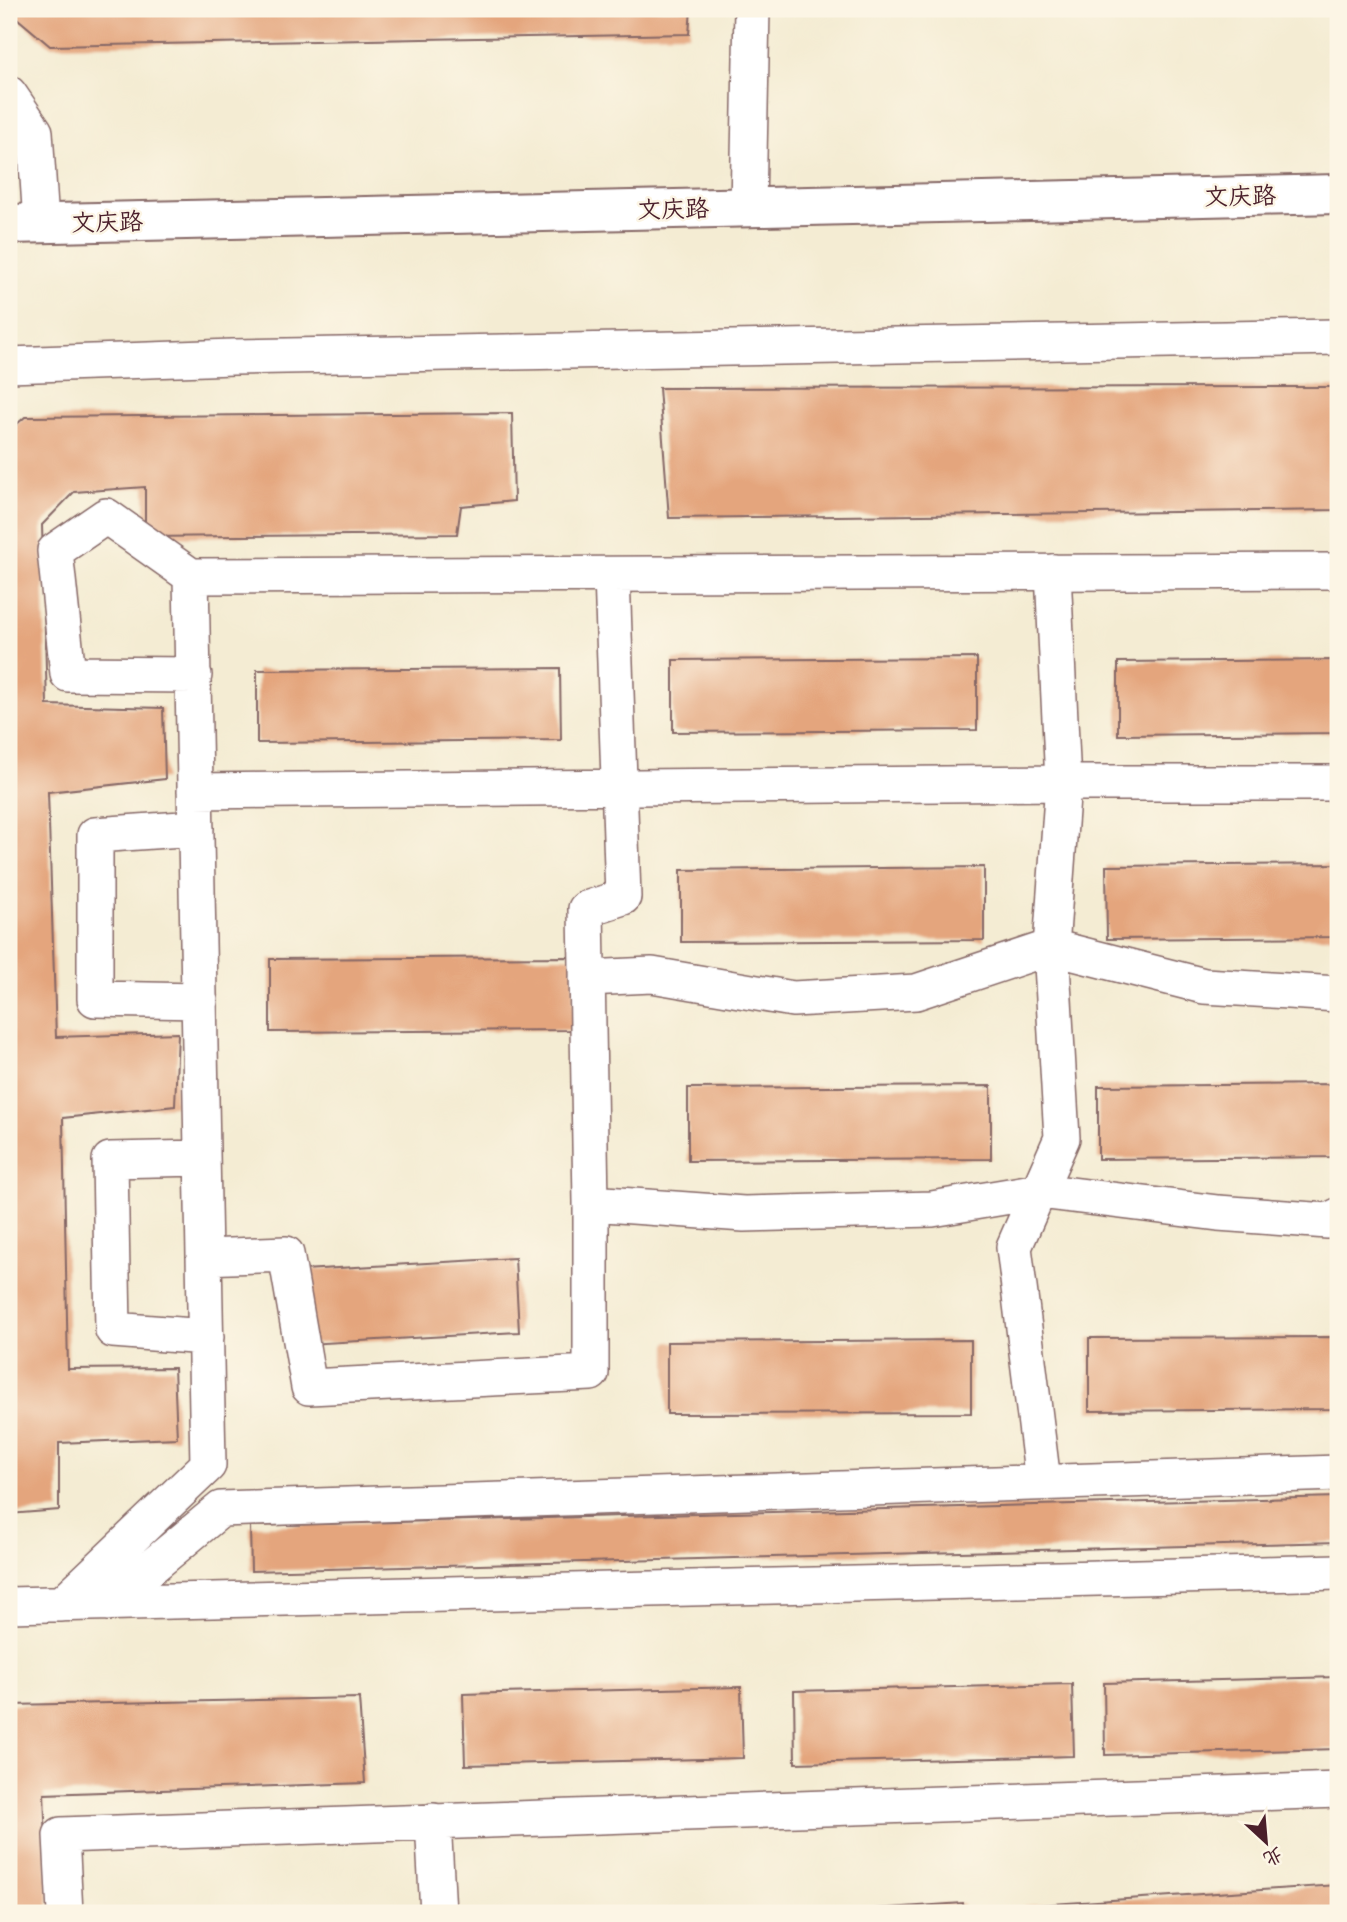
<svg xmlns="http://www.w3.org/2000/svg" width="1347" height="1922" viewBox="0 0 1347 1922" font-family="Itim,'LXGW WenKai TC',sans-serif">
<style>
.building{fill:#e4a57d}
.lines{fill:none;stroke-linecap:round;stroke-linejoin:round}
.minor-casing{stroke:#866766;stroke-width:38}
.tertiary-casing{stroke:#866766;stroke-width:42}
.minor{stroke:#fff;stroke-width:35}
.tertiary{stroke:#fff;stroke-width:38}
.labels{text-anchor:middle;stroke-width:5;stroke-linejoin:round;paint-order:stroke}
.street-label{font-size:24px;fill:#4a1f2b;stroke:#fcf5e5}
</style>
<rect width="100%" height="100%" fill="#fcf5e5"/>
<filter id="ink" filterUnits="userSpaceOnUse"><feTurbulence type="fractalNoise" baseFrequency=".0143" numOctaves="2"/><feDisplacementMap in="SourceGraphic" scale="14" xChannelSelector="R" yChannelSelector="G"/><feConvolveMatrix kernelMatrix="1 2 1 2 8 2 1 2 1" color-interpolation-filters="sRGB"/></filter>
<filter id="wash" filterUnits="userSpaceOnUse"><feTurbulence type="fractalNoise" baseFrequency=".00686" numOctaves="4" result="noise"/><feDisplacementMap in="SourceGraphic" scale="28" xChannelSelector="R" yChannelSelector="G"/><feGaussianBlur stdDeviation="1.57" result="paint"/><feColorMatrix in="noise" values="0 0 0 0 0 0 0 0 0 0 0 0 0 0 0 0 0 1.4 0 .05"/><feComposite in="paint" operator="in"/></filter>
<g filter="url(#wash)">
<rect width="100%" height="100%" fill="#f4ecd3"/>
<g id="blocks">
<path class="building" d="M9,9h682l-2,25 -639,12 -39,-33z
M1338,387v123l-669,8 -10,-130z
M512,413l2,88 -53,5 -4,28 -312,3v-50l-71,5 -32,33 5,180 116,3 2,71 -117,13 8,245 122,-4 -3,73 -112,12 5,251 106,-1 3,70 -118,5v67l-50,4v-1083l16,-14z
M977,658v72l-304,2v-72z
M1338,660v73l-220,2v-73z
M560,668l1,72 -304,3v-73z
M1338,864v73l-231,2 -1,-73z
M984,867v73l-303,2v-72z
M573,957l1,73 -304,2v-73z
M1338,1084v73l-240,2v-73z
M991,1086v73l-303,2v-73z
M515,1258l4,74 -212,12 -4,-74z
M1338,1337v72l-249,2v-73z
M971,1340v73l-304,1v-72z
M1338,1497v45l-1087,29 -1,-45z
M1338,1677v72l-233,6 -1,-72z
M1072,1684l2,72 -279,7 -1,-72z
M741,1687l2,71 -278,7 -2,-71z
M359,1698l6,85 -321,11 5,119h-40v-208z
M1338,1885v28h-314l-1,-7z
M963,1903l1,10h-118l-1,-2z"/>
</g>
</g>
<g filter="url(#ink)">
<use href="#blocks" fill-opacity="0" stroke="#866766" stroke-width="2"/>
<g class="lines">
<defs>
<path id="minor" d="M9,94l26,38 6,91
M748,207l4,-198
M9,365l224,-8 1105,-20
M191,576l-85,-60 -51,35 13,123 126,1
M195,791l868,-8 -10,-211
M196,828l-101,7v164l105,2
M587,978l65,-3 141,24 123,-7 135,-45 153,39 134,8
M202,1158l-92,2 3,170 93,7
M591,1203l153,11 188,-5 107,-18 179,22 110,8 10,-5
M204,1257l82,-3 23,133 282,-14v-170l-5,-294 37,-12 -11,-322
M1043,1482l-29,-235 48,-109 -11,-191 12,-164h275
M108,1603l113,-94 1117,-36
M62,1604l146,-139 -17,-889 1147,-5
M9,1605l1329,-33
M433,1821l5,92
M65,1913l-4,-78 1277,-45"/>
<path id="tertiary" d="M9,224l1329,-30"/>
</defs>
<use href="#minor" class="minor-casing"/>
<use href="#tertiary" class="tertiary-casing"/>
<use href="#minor" class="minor"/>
<use href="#tertiary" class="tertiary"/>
</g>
</g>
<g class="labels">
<g class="street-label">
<text transform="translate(1240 196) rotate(-1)" y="8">文庆路</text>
<text transform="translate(673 209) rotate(-1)" y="8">文庆路</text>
<text transform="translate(107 222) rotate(-1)" y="8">文庆路</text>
</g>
</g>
<rect width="1347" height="1922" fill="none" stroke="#fcf5e5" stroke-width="35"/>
<g transform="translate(1266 1842) rotate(154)" stroke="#fcf5e5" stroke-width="5" paint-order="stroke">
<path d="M0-5L12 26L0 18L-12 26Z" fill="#4a1f2b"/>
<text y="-10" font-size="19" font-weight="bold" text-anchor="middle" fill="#4a1f2b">北</text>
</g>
</svg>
